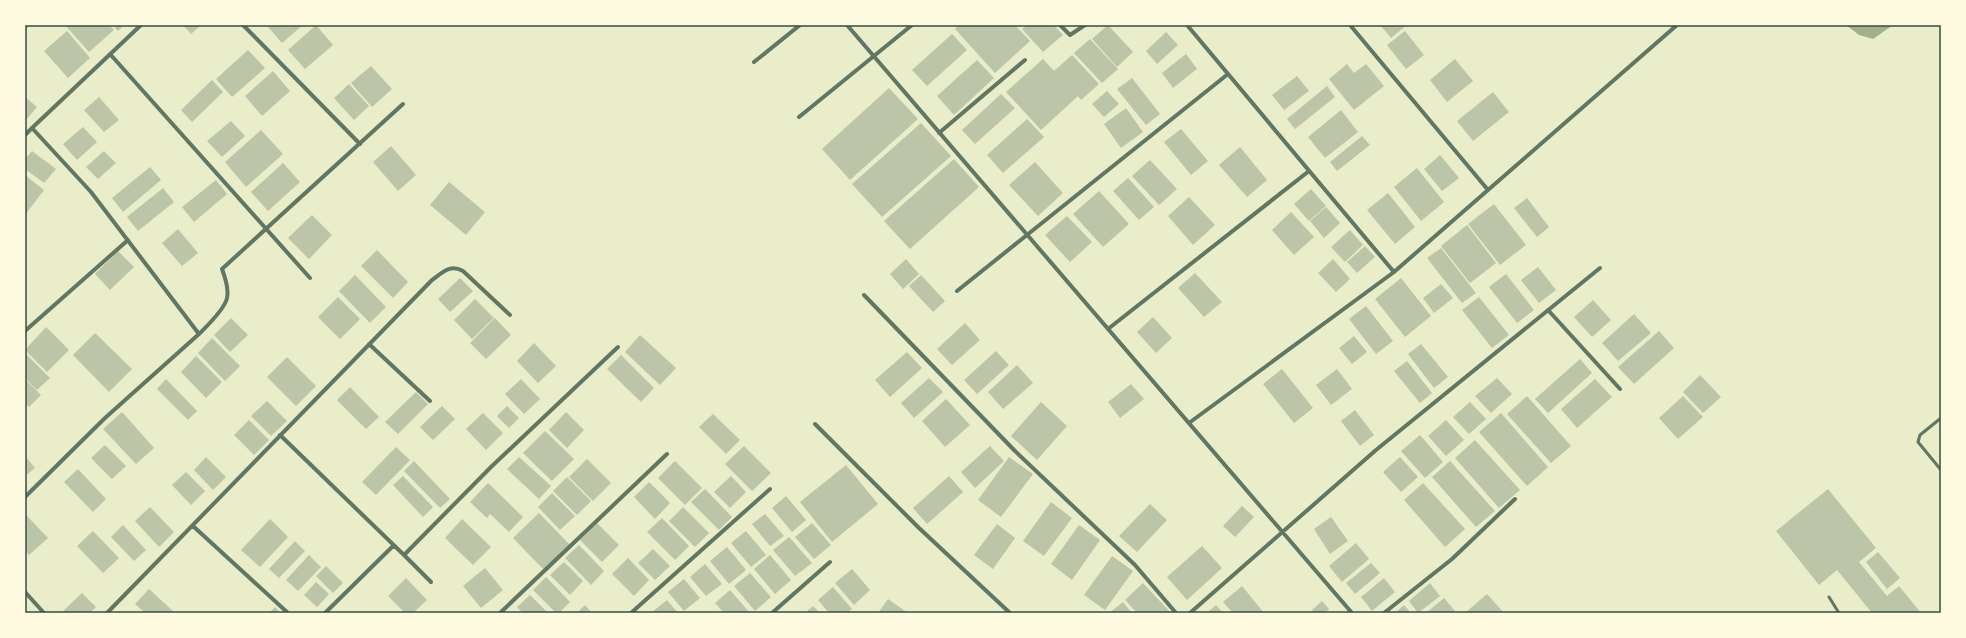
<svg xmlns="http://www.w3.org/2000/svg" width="1966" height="638" viewBox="0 0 1966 638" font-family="Montserrat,sans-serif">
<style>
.water{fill:#a3b18a}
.building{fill:#bcc5a7}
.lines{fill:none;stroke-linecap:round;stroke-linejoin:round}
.service{stroke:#617663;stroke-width:3}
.minor{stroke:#617663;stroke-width:4}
.neatline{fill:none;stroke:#344e41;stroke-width:1.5}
</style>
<rect width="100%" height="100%" fill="#e9edc9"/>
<path class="water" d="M1846,25h47l-20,14 -14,-4z"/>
<path class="building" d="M25,25h6l-6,5z
M65,25h44l5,5 -25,22z
M113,25h11l-6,6z
M183,25h18l-10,9z
M271,25h32l-21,18 -14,-16z
M316,25l17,20 -28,24 -17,-19z
M959,25h56l15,16 -35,32 -40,-44z
M1027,25h27l9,10 -20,17 -21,-23z
M1108,25l25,27 -16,15 -25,-28z
M1380,25h27l-16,13z
M67,31l23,27 -22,20 -24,-27z
M1405,31l19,24 -18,14 -19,-24z
M1166,32l12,13 -21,19 -11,-13z
M952,34l15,16 -40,36 -15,-16z
M1090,39l28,30 -16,14 -28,-30z
M248,50l17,18 -33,29 -16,-18z
M1186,54l11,15 -24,19 -11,-15z
M1072,55l27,29 -18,16 -3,-4 -37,34 -35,-38 37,-33 11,12z
M1455,59l18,22 -26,21 -17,-22z
M977,60l17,18 -40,37 -17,-19z
M1347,64l7,9 12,-9 18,22 -30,24 -25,-31z
M371,66l21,23 -20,18 -21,-24z
M273,71l17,20 -28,25 -17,-20z
M1297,76l12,15 -25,19 -12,-15z
M1132,78l28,36 -14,11 -29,-36z
M212,80l11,12 -31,30 -11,-12z
M349,84l20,22 -15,14 -20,-22z
M1327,86l8,11 -40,32 -8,-10z
M889,88l29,31 -68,61 -28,-31z
M1107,91l12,13 -15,13 -12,-13z
M1493,92l16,20 -36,29 -16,-20z
M1001,94l14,14 -40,36 -13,-14z
M25,97l12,10 -12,14z
M99,97l20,23 -15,12 -20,-22z
M1126,108l17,24 -22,16 -17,-24z
M1341,110l17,22 -33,26 -17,-21z
M1027,119l17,18 -41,36 -16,-18z
M231,121l14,15 -23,21 -15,-16z
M921,123l30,33 -69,61 -30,-33z
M83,127l14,15 -20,18 -14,-16z
M1181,129l27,32 -17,14 -27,-33z
M261,130l22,24 -37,33 -21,-25z
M1362,136l8,9 -33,26 -7,-9z
M391,146l25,29 -18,16 -25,-29z
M1240,147l27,33 -20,17 -28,-32z
M32,151l24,18 -12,14 -19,-14v-10z
M104,151l12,12 -18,16 -12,-12z
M1440,155l19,23 -17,13 -18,-22z
M954,159l25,28 -69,62 -26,-28z
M1150,160l27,29 -18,16 -27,-29z
M1035,162l28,31 -25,23 -29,-31z
M283,163l17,19 -32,29 -17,-19z
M150,167l11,13 -38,32 -11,-14z
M1417,168l27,34 -23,19 -27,-34z
M25,175l19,15 -19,25z
M1128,178l26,29 -15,13 -26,-29z
M216,180l11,14 -33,28 -12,-15z
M449,182l36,30 -19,23 -36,-30z
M163,188l11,14 -36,29 -11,-14z
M1311,189l15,17 -17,15 -15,-17z
M1099,191l30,33 -26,23 -30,-33z
M1388,193l27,34 -20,17 -28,-34z
M1189,197l26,28 -22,20 -25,-29z
M1527,198l22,29 -12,10 -23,-29z
M1494,204l32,41 -26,20 -32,-41z
M1326,207l14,16 -16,15 -14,-17z
M1291,212l23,25 -20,18 -22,-25z
M312,215l20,20 -23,24 -21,-21z
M1067,216l25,26 -22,20 -25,-27z
M1467,225l29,38 -26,20 -29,-37z
M178,229l20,24 -16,13 -20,-23z
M1350,230l13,15 -18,17 -14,-15z
M1365,246l10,11 -18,16 -10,-11z
M1441,248l35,45 -14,10 -35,-45z
M377,250l31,32 -15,16 -32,-32z
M118,251l16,16 -24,23 -15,-16z
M906,259l13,15 -16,15 -13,-15z
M1333,259l17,20 -14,13 -18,-19z
M1538,267l18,23 -17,13 -18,-23z
M1195,273l27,29 -18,15 -26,-29z
M1506,274l28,36 -17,13 -28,-36z
M355,275l31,32 -16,16 -31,-32z
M921,275l24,26 -12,11 -24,-26z
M460,278l13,13 -23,21 -12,-13z
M1401,278l30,38 -26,21 -30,-38z
M1441,284l12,14 -19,15 -11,-15z
M338,297l22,22 -20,20 -22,-22z
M1479,297l30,38 -17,13 -30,-38z
M475,299l19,19 -22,21 -18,-19z
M1593,300l18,20 -19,17 -18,-20z
M1366,306l27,35 -17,13 -27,-35z
M1634,314l17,19 -33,28 -16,-18z
M1153,317l19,21 -16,15 -19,-21z
M231,318l17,17 -18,17 -16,-17z
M495,318l16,17 -25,24 -16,-16z
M965,323l15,17 -28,25 -15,-16z
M46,327l23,23 -22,22 -22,-22z
M1659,331l15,17 -40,36 -16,-17z
M95,333l37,36 -23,23 -36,-37z
M640,335l36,33 -16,17 -35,-33z
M1354,336l13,16 -15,12 -13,-16z
M212,338l28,28 -15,15 -27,-28z
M534,343l22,23 -18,17 -21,-22z
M1421,344l27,33 -14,11 -26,-34z
M996,351l13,14 -32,29 -13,-14z
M907,352l15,16 -32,29 -15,-17z
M25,353l25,25 -13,12 -12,-12z
M621,355l33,33 -13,14 -34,-33z
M196,356l26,26 -16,16 -25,-26z
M287,357l29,29 -20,20 -29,-29z
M1580,359l12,14 -44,40 -13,-14z
M1407,361l25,32 -12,10 -26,-32z
M1017,365l16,18 -30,26 -15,-17z
M1282,369l31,39 -19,15 -31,-39z
M1337,369l15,20 -21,16 -15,-20z
M1700,375l21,22 -18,16 -20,-21z
M929,378l14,14 -29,26 -13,-15z
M1497,378l15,16 -21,19 -16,-17z
M25,379l16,16 -12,12 -4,-4z
M166,379l31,32 -9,9 -31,-31z
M521,379l19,20 -16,15 -19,-20z
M1595,379l17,18 -35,31 -16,-19z
M1131,384l13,15 -24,19 -12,-16z
M350,387l29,30 -13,12 -29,-29z
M416,392l12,12 -30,30 -13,-12z
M1527,396l44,50 -20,17 -44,-49z
M1683,396l20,21 -25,22 -19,-21z
M946,399l24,26 -25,22 -23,-26z
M267,401l20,20 -16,15 -20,-20z
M1041,402l26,24 -30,34 -26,-24z
M1470,402l16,17 -17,15 -16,-17z
M442,406l13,13 -22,21 -13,-13z
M507,406l12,12 -10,10 -12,-12z
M1355,410l19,25 -14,11 -19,-25z
M122,412l32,36 -18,16 -33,-35z
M566,412l18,18 -17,18 -18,-18z
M483,413l20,20 -17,17 -20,-21z
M1501,413l47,54 -21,19 -48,-54z
M713,414l27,26 -14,14 -27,-27z
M249,420l20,20 -15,15 -20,-20z
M1446,420l18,20 -18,16 -18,-20z
M545,431l29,28 -22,22 -29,-28z
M1420,435l23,27 -18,16 -24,-27z
M1475,440l45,50 -21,18 -44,-50z
M105,445l21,21 -14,13 -21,-21z
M744,446l27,27 -19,18 -27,-27z
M990,446l14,15 -29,27 -14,-16z
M396,447l14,13 -34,35 -14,-13z
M25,456l10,12 -10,8z
M206,457l20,20 -13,13 -19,-20z
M519,457l32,29 -12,13 -32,-30z
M1009,457l24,17 -32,43 -23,-17z
M1400,457l18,20 -17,15 -18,-20z
M587,459l24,24 -18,18 -24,-24z
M414,461l36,38 -10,9 -36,-37z
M675,461l27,27 -17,17 -27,-27z
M1450,461l45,50 -19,16 -44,-50z
M846,465l32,39 -46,38 -32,-40z
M78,469l28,30 -13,13 -29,-30z
M186,472l19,19 -14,14 -19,-20z
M403,476l30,31 -10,10 -30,-32z
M731,476l15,16 -16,16 -16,-16z
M949,476l14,16 -36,32 -14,-16z
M567,477l24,24 -14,14 -24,-24z
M649,482l21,21 -15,16 -21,-22z
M488,483l35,34 -14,15 -19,-18 -3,4 -17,-16z
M1423,483l42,46 -20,18 -41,-47z
M705,489l27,28 -13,13 -28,-28z
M1828,489l48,59 -17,14 28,34 12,-10 22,27h-49l-35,-43 -18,15 -43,-54z
M552,493l23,23 -15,14 -22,-23z
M786,496l20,24 -14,12 -20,-24z
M1051,502l21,16 -28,38 -21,-15z
M1150,504l17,16 -30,32 -18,-16z
M1242,506l12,11 -19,20 -12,-11z
M150,507l24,25 -15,15 -24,-26z
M683,507l26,26 -14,14 -26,-26z
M539,513l31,32 -26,25 -31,-32z
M765,514l19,22 -14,10 -18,-22z
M27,516l21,22 -19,17 -4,-5v-33z
M1331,517l17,24 -18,13 -16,-25z
M662,518l27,28 -14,14 -28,-28z
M270,519l18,18 -28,30 -19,-17z
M462,519l29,28 -18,18 -28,-27z
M597,523l22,22 -17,17 -22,-22z
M812,523l19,22 -17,14 -19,-22z
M997,524l18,14 -22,31 -19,-14z
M123,525l23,25 -12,11 -23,-24z
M1079,525l21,15 -28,40 -21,-16z
M93,531l26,27 -16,15 -26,-27z
M746,531l20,24 -15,12 -20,-24z
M789,537l23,26 -17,13 -22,-26z
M295,541l10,10 -26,27 -10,-9z
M1356,543l13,16 -27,23 -13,-16z
M579,545l25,26 -13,14 -26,-27z
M1202,546l20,22 -35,32 -20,-23z
M727,547l19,23 -17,14 -19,-23z
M653,549l17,17 -15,14 -17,-17z
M1878,552l22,26 -13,11 -21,-27z
M309,555l12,12 -23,24 -12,-11z
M770,555l21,25 -16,14 -21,-25z
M1112,556l21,15 -28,39 -21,-15z
M628,558l21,22 -15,16 -22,-22z
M564,562l19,19 -13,14 -20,-20z
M1371,563l9,10 -25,21 -9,-11z
M705,564l17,20 -16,12 -16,-19z
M326,566l17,17 -10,10 -17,-17z
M485,568l18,22 -22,18 -18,-22z
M852,569l18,21 -16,15 -19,-22z
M750,573l21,24 -16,14 -21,-25z
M546,577l24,25 -11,11h-3l-23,-23z
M406,578l21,22 -14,13h-8l-17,-17z
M1384,578l11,14 -23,19 -11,-14z
M684,579l16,19 -16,13 -16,-19z
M316,582l13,12 -12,13 -13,-12z
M1143,583l28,30h-34l-12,-13z
M1430,583l10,13 -22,17 -9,-12z
M1242,586l22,27h-31l-10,-11z
M833,587l19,22 -5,4h-18l-11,-13z
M149,589l26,24h-30l-10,-9z
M730,590l20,23h-26l-9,-10z
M82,593l14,14 -6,6h-25l-2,-2z
M1487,594l17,19h-39z
M530,595l18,18h-25l-6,-6z
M1444,598l11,13 -3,2h-26z
M888,599l20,14h-30z
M667,600l11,13h-27z
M1322,601l7,8 -4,4h-10l-3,-3z
M1123,602l9,11h-23z
M585,605l7,8h-15z
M1216,605l7,8h-16z
M1404,605l7,8h-16z
M813,606l7,7h-15z
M275,607l5,6h-11z"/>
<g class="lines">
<path class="service" d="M1941,418l-21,17 -2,7 23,28
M1829,597l10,16"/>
<path class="minor" d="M243,25l117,119
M847,25l505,588
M1060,25l10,10 15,-10
M1187,25l207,247 283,-247
M1350,25l138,165
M110,54l200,224
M754,62l46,-37
M799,117l113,-92
M939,133l86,-73
M25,135l7,-7
M957,291l271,-217
M864,295l150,155 121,115 41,48
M1548,310l72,79
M1108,329l201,-158
M25,331l103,-91
M199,334c8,-8 26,-25 28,-36 2,-9 -2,-21 -5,-29l181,-165
M369,344l61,57
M1189,423l205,-151
M815,424l104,104 91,85
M280,435l124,120 87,-88 127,-120
M25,497l80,-79 94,-84 -108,-142 -59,-64 109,-103
M193,526l95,87
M404,555l27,27
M25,592l19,21
M107,613l325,-333c11,-8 18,-16 31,-9l47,44
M325,613l68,-67
M500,613l167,-159
M631,613l139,-124
M772,613l58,-51
M1190,613l186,-163 224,-182
M1384,613l68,-54 63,-60"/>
</g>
<rect width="1966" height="638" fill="none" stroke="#fefae0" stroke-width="52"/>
<rect x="26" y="26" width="1914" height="586" class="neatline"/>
</svg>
